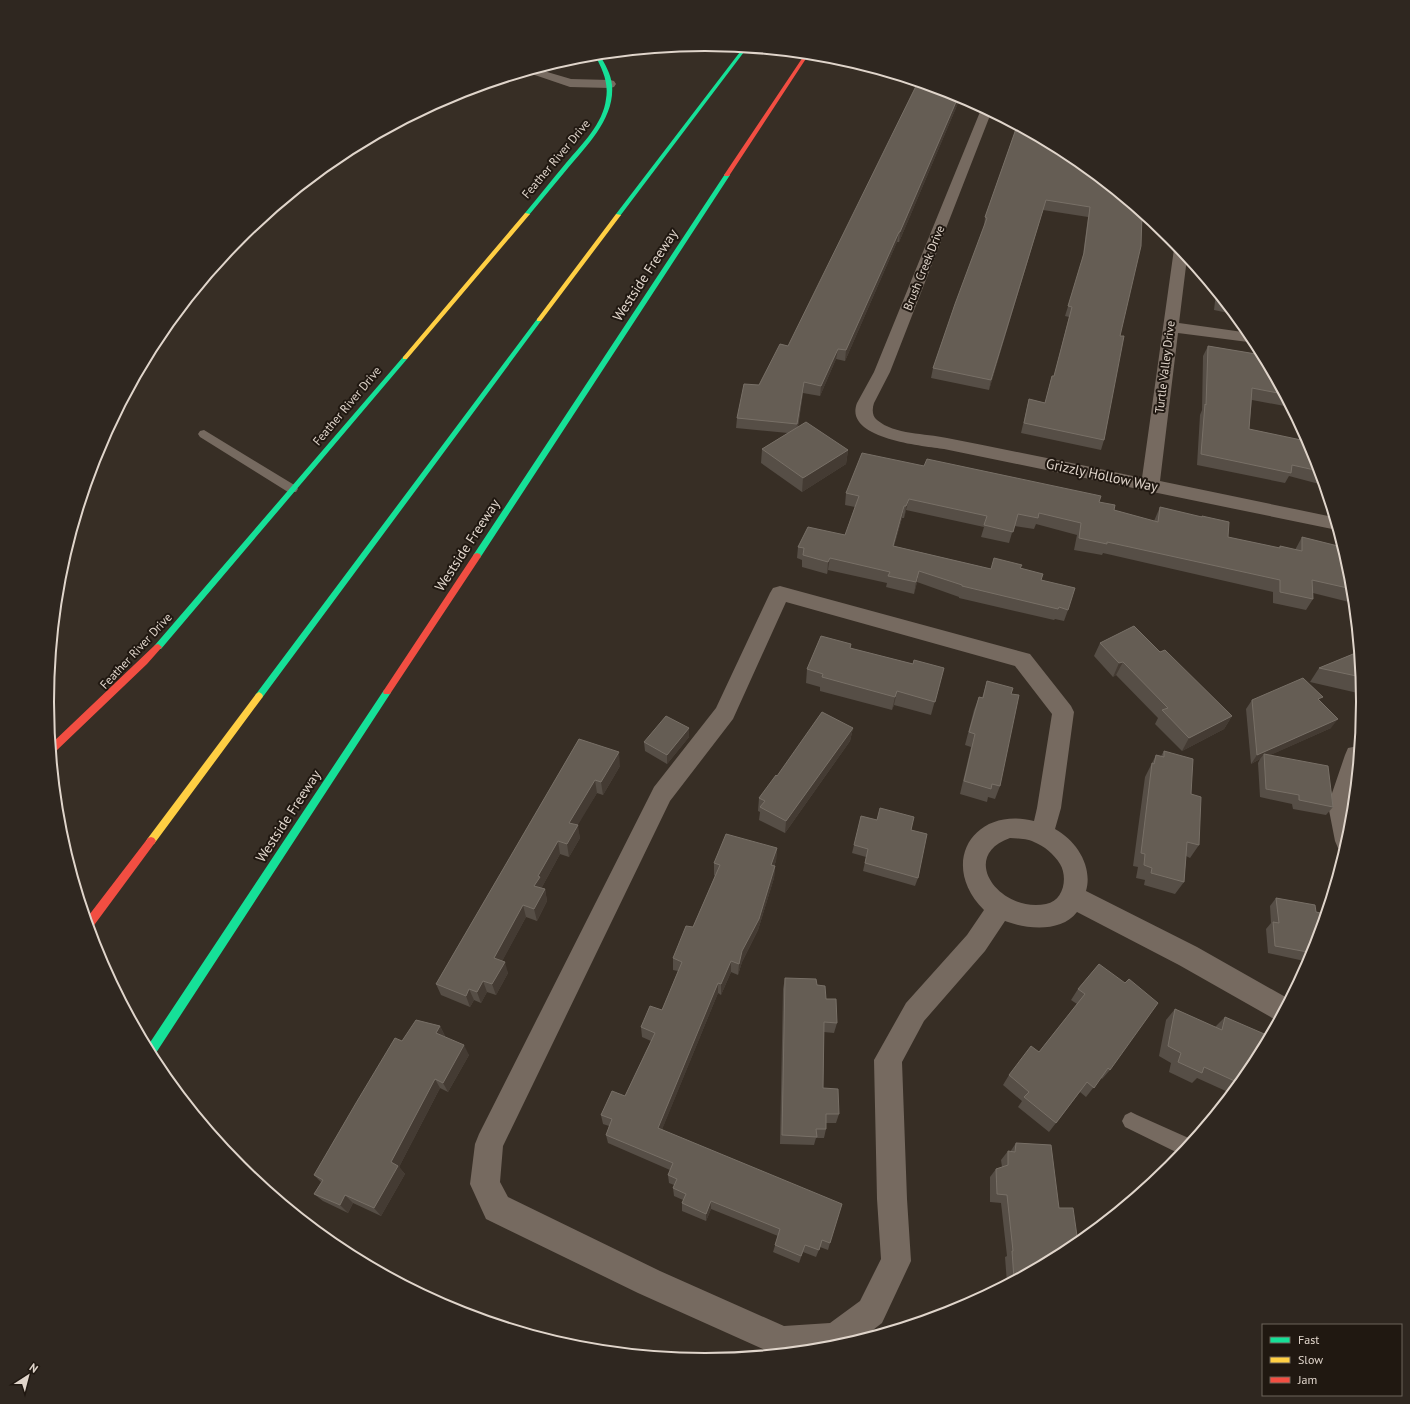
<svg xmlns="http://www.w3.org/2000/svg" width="1410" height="1404" viewBox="0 0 1410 1404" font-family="'PT Sans',sans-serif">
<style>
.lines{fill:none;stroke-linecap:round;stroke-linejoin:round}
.lane{fill:#766a60;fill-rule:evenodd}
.street{fill:#766a60;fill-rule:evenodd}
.fast{fill:#16e098;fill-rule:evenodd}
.slow{fill:#ffcf43;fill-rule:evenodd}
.jam{fill:#f24e42;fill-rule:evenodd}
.wall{fill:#564e46}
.shaded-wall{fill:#443b33}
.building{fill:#655d54;stroke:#787067}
.labels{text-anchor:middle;stroke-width:4;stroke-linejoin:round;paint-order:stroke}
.far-street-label{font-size:12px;fill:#e0d5cb;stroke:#201811}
.street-label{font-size:14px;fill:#e0d5cb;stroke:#201811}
.rim{fill:none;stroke:#e0d5cb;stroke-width:2}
</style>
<rect width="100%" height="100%" fill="#372e25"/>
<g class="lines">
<path class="lane" d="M204,430l92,56 2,3 -2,3h-8l-88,-55 -2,-3 2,-3z
M1131,1112l6,3 56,25 -13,14 -55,-27 -3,-6 3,-6z"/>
<path class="street" d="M537,69l34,10 39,1 4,1 2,3 -2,3 -4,1 -40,-1 -44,-15z
M982,107l9,6 -101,259 -16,31c-2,6 -2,13 3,17 18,15 48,13 70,18 65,13 130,26 195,40l32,-229 3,-4 10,13 -8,65 71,10 6,10 -78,-10 -18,148 173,36 4,13 -393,-81c-21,-3 -101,-10 -87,-46l17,-31z
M780,586l250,68 41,52 3,6 -13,96 -6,21c22,12 38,38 31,62l111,56 92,52 -12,22 -3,-2 -95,-54 -102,-53c-16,21 -51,17 -72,9l-20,30 -61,70 -22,41 5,137 4,62 -29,62 -21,16 -28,8 -61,6 -134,-60 -152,-74 -16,-35 5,-40 4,-10 175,-347 62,-79 54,-115 3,-5zM786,602l229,64 37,48 -15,94 -3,13c-61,-15 -96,43 -50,89l-17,25 -61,68 -32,57 3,139 4,60 -21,42 -30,22 -46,3 -124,-55 -152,-74 -8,-15 3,-36 167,-345 63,-82zM1010,838c8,1 17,0 24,4 10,4 20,12 26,22 8,13 4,37 -14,40 -47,9 -88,-48 -36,-66z
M1358,746l-8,85 -6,19 -6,-2 -3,-7 -7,-36 17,-50 3,-7z"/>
<path class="fast" d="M743,48h4l-127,168h-4v-2z
M599,54c6,10 12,20 13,31 3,33 -25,60 -44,83 -13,16 -26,31 -39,47h-4v-2c14,-17 27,-33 41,-50 16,-19 37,-39 40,-64 3,-17 -4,-30 -11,-44z
M725,174l5,1 -250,383h-6l-1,-2 1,-2z
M539,318l2,1v2l-279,377h-6l-1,-2 1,-2 281,-375z
M405,356l2,1v2l-246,290h-6l-1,-2 1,-2 248,-288z
M387,689l3,1 1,2 -1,2 -236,362 -2,1 -5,-10 237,-357z"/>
<path class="slow" d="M525,213l5,1 -123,145h-4v-2z
M616,214l5,1 -80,106h-4v-2z
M259,692l3,2 1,2 -1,2 -108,146 -3,1 -3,-1 -2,-3 2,-3 108,-144z"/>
<path class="jam" d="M805,54h4l-80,122h-4l-1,-1z
M477,553l3,1 1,2 -1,2 -90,136h-6l-1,-2 1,-2 90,-136z
M158,644l4,3 -15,17 -92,88 -3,1 -1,-9 104,-99z
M151,837l3,1 2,3 -2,3 -62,84 -2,1 -4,-10 62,-81z"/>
</g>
<path class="wall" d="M957,94l4,2 -62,146h-2l-52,119 -9,-2 -16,37 -17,-3 -5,34 50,23 -2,14 -44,28 -41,-29 1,-14 26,-16 -52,-5 1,-10 22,-33 29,-39z
M1017,126l125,88 -22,122 -16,104 -3,10 -80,-17 8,-34 16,4 7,-27h2l15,-59 -4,-1 17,-54 6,-45 -45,-7 -54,180 -58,-12 2,-10 51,-141 1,-10z
M1216,293l17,21 -19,-4z
M1208,346l54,9 28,52 -38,-7 -3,29 50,11 -1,-18 15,28 10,35 -34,-9 -4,7 -88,-18 3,-50 2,-5 1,-54z
M846,493l253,9 15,8 40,11 6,-14 41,10 1,-1 26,21 51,11 1,-2 15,4 7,-13 48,37 3,29 -40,-10v6l-7,11 -33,-7v-11l-170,-39 -1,2 -28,-5 3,-15 -41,-11 -2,5 -20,-3 -5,17 -28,-6 3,-10 -78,-17 -2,8h-2l-8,28 97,23 29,-1 21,12 27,30 -4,11 -9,-2 -1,1 -95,-22v-1l-42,-15 -3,12 -28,-7 1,-4 -59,-13 -1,4 -25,-7v-7l-5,-2 1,-11 47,-12 10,-28 -10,-2z
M1100,643l60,9 72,64 -8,13 -42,22 -27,-27 3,-6 -42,-43 -3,2 -19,-21z
M850,648l63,16 31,4 -13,47 -37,-10 -2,5 -72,-19v-4l-14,-4 1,-14z
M1358,652l4,42 -52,-12 9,-14z
M987,681l24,13 -11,92 -5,13 -7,-2 -1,5 -27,-8 11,-47 -6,-2 9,-35 5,-13 3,1z
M1252,700l68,1 11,27 -61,27 63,52 -7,8 -33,-6 -1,-5 -32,-7 -2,-34 2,-4 -9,5 -5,-55z
M689,728v9l-22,27 -22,-13 -1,-9z
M853,728l-3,13 -65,92 -26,-13 1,-8 -2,-1 1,-13 18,-22z
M579,739l41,27 -17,29 -6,-2 -20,32 3,13 -11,19 -9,-3 -18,33v2h3l2,12 -10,20 -11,-4 -24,44 6,12 -12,22 -9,-3 -6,11 -7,-3 -4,7 -29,-12 -5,-11z
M1164,751l27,43 8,51 -9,13 -4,-2 -2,26 -9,12 -31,-9 1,-5 -9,-2 2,-11 -5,-1 12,-89 11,-22 5,1z
M911,830l7,48 -3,8 -52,-15 3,-14 -14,-4 2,-8z
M777,848l-1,13 -2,5h1l-1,12 -16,52 -16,32 -4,13 -7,-3 -10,23 -3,-2 -56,136 168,114 -2,7 -8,-3 -4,10 -13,-5 -4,11 -26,-11 5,-16 -67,-27 -5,12 -24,-10v-8l1,-3 -9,-4 -1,-8 1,-3 -5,-2 -1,-8 2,-5 -62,-27 -2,-8 3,-9 -6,-2 -2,-9 24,-19 26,-55 -9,-4 -1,-10 21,-17 16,-39 -5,-1v-12l20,-31 22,-51 -1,-1v-12z
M1276,898l40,14 9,2 -12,40 -4,8 -41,-9 -2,-24 5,-6 -1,-17z
M1099,964l11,106 -8,9 -1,-1 -15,19 -6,-5 -31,40 -31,-25 4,-6 -19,-16 6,-10 30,-23 38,-48 -6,-4 7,-11z
M785,978l32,7 9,14 11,24 -3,10 -10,-1 -1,56 16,26 -3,9h-10v6l-2,9h-8l-2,7 -34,-1 3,-155z
M1175,1009l40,18 10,-10 27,51 -20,24 -2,-1 -2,1 -31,-14 -5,5 -23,-11 2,-9 -12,-7 7,-36z
M440,1026l5,10v1l24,18 -21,37 -8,-4 -41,79 6,7 -24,42 -28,-13 -5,10 -25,-12 -9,-7 7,-12 -7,-7 88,-134z
M1016,1143l43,65 11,41 -63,34 -2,-26 2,-1 -6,-53 -11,-1v-25l6,-8 6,-2 -1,-7 7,-9 2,1z"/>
<path class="shaded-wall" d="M959,95l2,1 -62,146 1,-10z
M1046,200l-57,190 2,-10z
M899,232l-2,10 -52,119 1,-11z
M838,349l-2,10 -16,37 1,-10z
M804,382l-1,11 -7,41 1,-10z
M848,450l-2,14 -44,28 1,-14z
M909,499l-3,11 -2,8 2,-12z
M904,506l-2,12 -12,40 3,-12z
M830,558l-2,12 -1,4 1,-12z
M919,571l-2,11 -3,12 2,-12z
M1123,662l-7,13 -3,2 6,-14z
M897,691l-3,14 -2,5 3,-13z
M1232,716l-8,13 -42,22 7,-13z
M1338,719l-7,9 -67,30v-4l-4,5 -9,5 6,-9z
M689,728v9l-22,27v-9z
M853,728l-3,13 -65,92 1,-12z
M619,752l1,14 -17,29 -2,-13z
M595,780l2,13 -25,42 -3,-12z
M578,825l2,13 -11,19 -2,-13z
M558,841l2,13 -18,33v2l-8,-3 4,-10z
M777,848l-1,13 -6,16 1,-12z
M775,866l-1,12 -16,52 -16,32 -4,13 1,-11 3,-13z
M545,889l2,12 -10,20 -3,-12z
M523,905l3,12 -28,52 -4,-11z
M731,961v11l-10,23v-11z
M505,962l3,11 -12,22 -4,-11z
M483,981l4,11 -6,11 -4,-11z
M718,983v10l-59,144 -1,-9z
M469,989l5,11 -4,7 -4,-11z
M440,1026l5,10 -4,7 -5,-10z
M464,1045l5,10 -21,37 -5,-9z
M435,1079l5,9 -41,79 6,7 -24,42 -7,-8 17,-46z
M345,1195l8,8 -5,10 -8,-8z
M711,1201v8l-5,12v-7z"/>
<path class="building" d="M918,82l41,13 -59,137h-1l-53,118 -8,-1 -17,37 -17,-4 -7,42 -60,-6 7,-34 15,1 21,-41 8,2z
M1017,126l54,29 71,59 -1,32 -21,90h4l-20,104 -80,-17 5,-24 16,4 7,-27h2l18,-69 -4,-1 16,-53 6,-46 -44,-7 -55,180 -58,-12 22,-64 32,-86 -2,-1z
M1219,296l4,5 -5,-1z
M1208,346l54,9 21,39 -31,-6 -3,41 57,12 -1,-5 8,14 6,21 -27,-6 -1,8 -90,-19 4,-50 1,1z
M806,422l42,28 -45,28 -41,-29z
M862,453l62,13 3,-7 174,37 -2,6 16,3 -1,5 44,12 2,-15 42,10v-1l27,6 -1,15 52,11v-2l22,5v-14l40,10 8,27 2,15 -40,-9 1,19 -33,-7v-12l-173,-38v2l-28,-6 2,-15 -42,-10 -1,5 -20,-4 -5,18 -29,-7 3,-9 -78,-17 -3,7h-2l-11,40 98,23 3,-11 28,7 -2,3 23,6 -2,6 34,8 -7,22 -9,-3 -1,2 -96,-23v-1l-43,-14 -3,11 -28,-6 2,-4 -60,-14 -2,4 -25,-7 1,-7 -6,-1 10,-20 37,8 14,-39 -13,-3z
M1134,626l26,26 5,-2 67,66 -43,22 -27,-28 6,-2 -45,-46 -4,1 -19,-20z
M821,636l30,8 -1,4 63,16 1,-4 30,8 -9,34 -38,-11 -2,6 -73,-20 1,-3 -16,-5z
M1358,652l3,25 -42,-9z
M1303,678l20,19 -5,2 20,20 -81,36 -5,-55z
M987,681l26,7 -2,6 8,1 -19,91 -8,-2 -1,5 -27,-8 11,-47 -6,-2 10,-35 4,1z
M822,712l31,16 -67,93 -26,-14 5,-6 -6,-3 17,-23 1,1z
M666,716l23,12 -22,27 -23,-13z
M579,739l40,13 -18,30 -6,-2 -26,43 9,2 -11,19 -9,-3 -20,35 2,1 -6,9 11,3 -11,20 -11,-4 -29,53 11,4 -13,22 -9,-3 -6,11 -8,-3 -3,7 -30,-12z
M1164,751l29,8 -2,35 10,3 -2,48 -12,-3 -3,40 -33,-9 1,-5 -8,-3 1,-11 -4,-1 11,-90 2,1 2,-9 8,2z
M1264,754l64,12 5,41 -34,-7v-5l-33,-6z
M880,808l34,9 -3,13 16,4 -9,44 -53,-15 3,-14 -14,-4 7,-29 16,4z
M726,834l51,14 -6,17 4,1 -16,53 -17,32 -3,13 -8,-3 -10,23 -3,-1 -60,145 184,76 -12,39 -8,-3 -3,10 -14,-5 -4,11 -26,-11 5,-16 -69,-28 -5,13 -24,-11 4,-9 -13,-6 4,-9 -9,-4 5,-12 -67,-28 6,-16 -11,-4 11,-24 13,5 30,-63 -14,-6 9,-21 12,4 20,-48 -9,-4 13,-32 7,1 27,-62 -6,-2z
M1276,898l39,7 1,7 9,2 -12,39 -38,-7 -2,-24 6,1z
M1099,964l26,19 4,-4 29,24 -48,67 -2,-2 -14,20 -7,-6 -31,41 -32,-26 5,-5 -20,-17 22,-29 8,6 46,-58 -7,-5z
M785,978l31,1 1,6 8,1 1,13h10l1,24 -13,-1 -1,66 15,1 1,25h-13v15h-10l1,8 -35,-2z
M1175,1009l47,21 3,-13 44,19 -17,32 -11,13h-2v2l-35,-16 -2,6 -24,-11 3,-9 -13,-7z
M416,1020l24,6 -4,7 28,12 -21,38 -8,-4 -44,83 7,4 -24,42 -29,-13 -5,10 -26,-11 9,-14 -9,-5 42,-72 39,-65 7,3z
M1016,1143l35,2 8,63h14l5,35 -8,6 -56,30 -2,-28h1l-6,-56 -10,-1 -1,-25 12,-4v-14l7,1z"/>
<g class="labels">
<g class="far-street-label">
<text transform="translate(556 159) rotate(-50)" y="4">Feather River Drive</text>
<text transform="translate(924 268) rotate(-68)" y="4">Brush Creek Drive</text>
<text transform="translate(1165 367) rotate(-83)" y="4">Turtle Valley Drive</text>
<text transform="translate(347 406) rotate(-50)" y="4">Feather River Drive</text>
<text transform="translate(136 651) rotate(-47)" y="4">Feather River Drive</text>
</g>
<g class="street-label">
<text transform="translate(645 275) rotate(-57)" y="5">Westside Freeway</text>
<text transform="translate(1102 475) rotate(12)" y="5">Grizzly Hollow Way</text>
<text transform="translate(467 545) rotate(-57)" y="5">Westside Freeway</text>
<text transform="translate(288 816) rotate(-57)" y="5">Westside Freeway</text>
</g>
</g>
<path d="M0 0H1410V1404H0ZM54 702a651 651 0 1 1 1302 0a651 651 0 1 1-1302 0Z" fill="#2f2720" fill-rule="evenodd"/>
<path class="rim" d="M54 702a651 651 0 1 1 1302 0a651 651 0 1 1-1302 0Z"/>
<rect x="1262" y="1324" width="140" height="72" fill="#201811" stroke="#6d645b"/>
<rect x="1270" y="1337" width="20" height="6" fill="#16e098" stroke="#6d645b"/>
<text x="1298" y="1344" font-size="12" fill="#e0d5cb">Fast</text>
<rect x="1270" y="1357" width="20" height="6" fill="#ffcf43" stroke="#6d645b"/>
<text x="1298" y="1364" font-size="12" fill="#e0d5cb">Slow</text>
<rect x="1270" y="1377" width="20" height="6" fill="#f24e42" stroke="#6d645b"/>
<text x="1298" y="1384" font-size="12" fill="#e0d5cb">Jam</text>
<g transform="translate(28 1376) rotate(36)" stroke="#201811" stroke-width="3" paint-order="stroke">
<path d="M0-3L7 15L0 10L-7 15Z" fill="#e0d5cb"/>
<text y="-6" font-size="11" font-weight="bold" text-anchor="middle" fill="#e0d5cb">N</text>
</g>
</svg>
